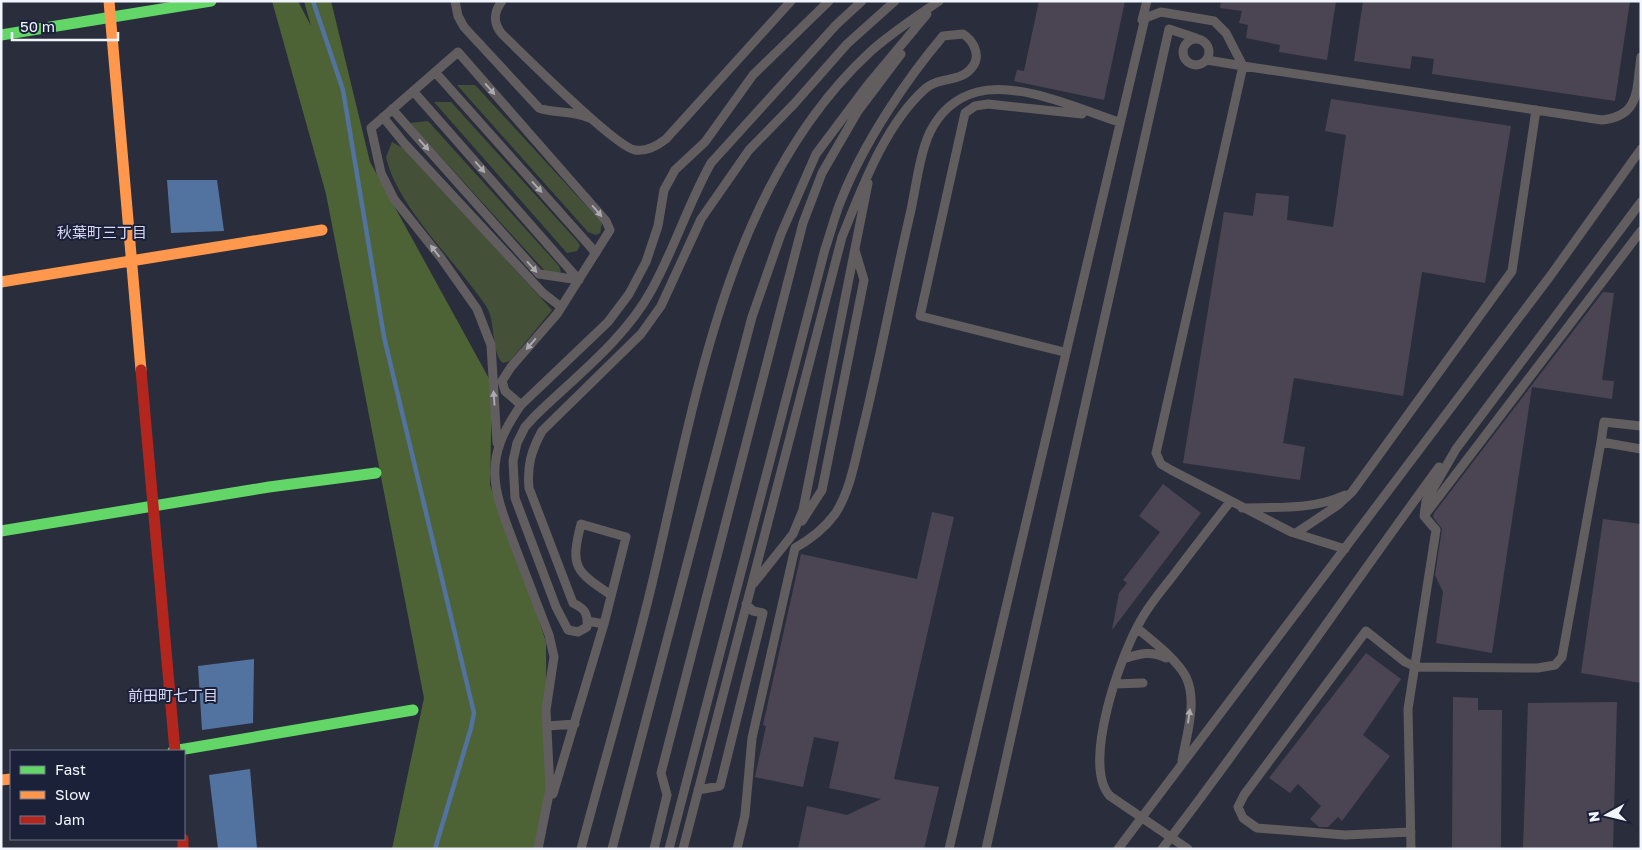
<svg xmlns="http://www.w3.org/2000/svg" width="1642" height="850" viewBox="0 0 1642 850" font-family="'Golos Text','Noto Sans JP',sans-serif">
<style>
.green{fill:#445138}
.forest{fill:#4d6335}
.water{fill:#52729f}
.lines{fill:none;stroke-linecap:round;stroke-linejoin:round}
.stream{stroke:#52729f;stroke-width:4.5}
.building{fill:#4b4553}
.lane{stroke:#625e60;stroke-width:9}
.fast{stroke:#63d668;stroke-width:11}
.slow{stroke:#ff974d;stroke-width:11}
.jam{stroke:#b3261e;stroke-width:11}
.lane-bridge{stroke:#625e60;stroke-width:9}
.oneway{fill:#aaaaaf}
.labels{text-anchor:middle;stroke-width:4;stroke-linejoin:round;paint-order:stroke}
.neighbourhood-label{font-size:15px;fill:#dbd9f6;stroke:#1a2138}
</style>
<rect width="100%" height="100%" fill="#2a2e3c"/>
<path class="green" d="M457,85h18l127,138 -2,10 -4,2 -8,-3z
M434,102h17l127,140 2,4 -3,5 -10,2z
M428,121l131,145 2,6 -2,2 -14,-3 -135,-148z
M392,142l13,7 147,161 -42,51 -7,2c-12,-9 -7,-42 -17,-57 -30,-45 -89,-99 -100,-149z"/>
<path class="forest" d="M272,1h26l13,25 -7,-25h27l39,161 122,222 -2,101 35,93 21,64 1,151 -12,56h-143l32,-151 -98,-504z"/>
<path class="water" d="M167,180h50l7,51 -53,2z
M254,659l-1,64 -51,7 -4,-64z
M250,769l7,80h-39l-9,-74z"/>
<g class="lines">
<path class="stream" d="M313,1l30,89 41,247 90,376 -3,15 -36,121"/>
</g>
<path class="building" d="M1039,1h86l-21,99 -90,-19 3,-11 7,1z
M1221,1h115l-9,59 -48,-8 1,-7 -34,-7 2,-13 -9,-2 3,-12 -22,-3z
M1363,1h267l-15,100 -183,-27 2,-15 -22,-3 -2,13 -56,-8z
M1331,99l180,27 -26,157 -63,-11 -19,124 -109,-18 -11,65 22,4 -5,33 -117,-17 41,-251 29,4 3,-23 33,3 -2,24 46,7 13,-92 -21,-4z
M1603,292l11,1 -12,87 12,1 -2,18 -80,-12 -40,266 -56,-10 7,-51 -8,-17 7,-46 -9,-12 1,-4z
M1163,484l38,29 -89,117 7,-37 8,-10 -4,-3 37,-48 -21,-16z
M932,512l22,5 -60,262 45,8 -15,62h-126l9,-43 40,9 34,-16 -52,-11 10,-46 -25,-5 -11,50 -48,-10 11,-51 -3,-1 38,-171 116,25z
M1603,519l38,5v159l-60,-10z
M1366,653l35,26 -38,56 27,21 -48,65 -4,-4 -10,10h-9l-9,-8 11,-13 -23,-22 -8,9 -21,-15z
M1453,697l25,1v12h24l-1,139h-49z
M1617,702l-4,147h-90l5,-146z"/>
<g class="lines">
<path class="lane" d="M455,1l3,15 6,11 75,81c16,6 34,2 50,10
M502,1c-9,12 -9,22 0,33 20,19 113,113 133,116 12,2 22,-4 31,-11l125,-138
M862,1l-26,24 -125,138c-23,41 -37,87 -60,128 -27,49 -76,86 -116,125l-10,11 -8,16 -4,18 2,37 41,109 12,23 10,2 9,-5c1,-14 -2,-18 -14,-24l-44,-115c-2,-22 2,-37 13,-57l99,-97 20,-28 40,-87 48,-69 45,-46 53,-60 48,-43
M1142,20l5,-19
M1183 52a13 13 0 1 1 26 0a13 13 0 1 1-26 0Z
M1207,60l36,6 -87,387 5,11 10,6 120,62 54,17
M435,72l161,181
M413,91l166,189
M392,109l147,165 40,6
M383,117l21,26 139,150 18,14
M1064,352l-144,-36 45,-203 10,-7 13,-2 94,10
M1601,442l3,-20 37,4
M497,443l-6,-98 -14,-36 -36,-51 -47,-59 -13,-26 -10,-45 87,-76 148,169 4,9 -53,84 -46,53 -9,14 3,10 16,14
M1242,508c35,-1 71,2 103,-13
M1424,516l217,-285
M802,521l20,-31 42,-210 -9,-30
M1296,533l42,-28 14,-13 160,-221 24,-161
M754,583l39,-49 10,-24 65,-327
M604,624l22,-87 -45,-13c-11,43 -6,47 30,71
M1137,628c16,14 39,30 49,49 12,25 0,59 -4,84
M1123,659c16,-5 27,-9 43,-1
M1115,684l28,-1
M547,726l28,-2
M698,790l22,-4 43,-173 -10,-2 -7,-7
M553,794l51,-170 -17,-3
M1110,796c-29,-31 11,-142 31,-176 8,-15 20,-29 31,-43 19,-25 38,-50 58,-75
M1411,832l-66,3 -88,-7 -14,-10 -5,-11 6,-12 122,-164 39,31 11,5 122,1 17,-3 7,-8 39,-215 40,7
M538,849l12,-60 -4,-79 8,-53 -5,-22c-11,-29 -22,-58 -33,-86 -23,-61 -35,-87 5,-144l87,-83 21,-28 17,-32 12,-36 6,-36 11,-20 30,-28 48,-67 76,-74
M581,849c23,-87 49,-174 70,-261 44,-183 74,-402 219,-536 21,-19 46,-35 69,-51
M612,849l140,-532 29,-83 35,-80 51,-68 60,-72
M654,849l13,-54 -6,-22 142,-550 19,-50 36,-62 43,-57
M669,849l156,-600c6,-17 10,-35 17,-51 22,-55 63,-117 101,-162l20,-2c10,6 18,21 10,32 -11,17 -33,10 -47,22 -41,36 -64,100 -84,149l-159,612
M737,849l8,-34 7,-77 43,-190c16,-9 29,-19 40,-34 16,-24 21,-59 28,-86 18,-73 31,-146 48,-218 5,-24 9,-57 19,-78 10,-20 25,-34 47,-40 42,-11 102,17 142,30
M949,849l196,-831 16,-6 53,9 12,12 17,33 359,54c39,-4 34,-31 39,-63
M986,849l183,-820 27,9
M1118,849l433,-574 90,-126
M1162,849c96,-125 184,-255 277,-382
M1411,849l-3,-140 28,-179 -12,-14 2,-15 30,-52 185,-247"/>
<path class="fast" d="M1,35l210,-34
M1,531l268,-44 107,-14
M173,751l240,-41"/>
<path class="slow" d="M109,1l32,369
M1,282l321,-52
M1,780l10,-1"/>
<path class="jam" d="M141,370l34,381
M183,839v10"/>
<path class="lane-bridge" d="M1110,796l78,53"/>
</g>
<defs><path id="oneway-solid" d="M-6-.8H1V-3.2L6.5 0L1 3.2V.8H-6Z" transform="scale(1.25)"/></defs>
<g class="oneway">
<use href="#oneway-solid" transform="translate(490 89) rotate(49)"/>
<use href="#oneway-solid" transform="translate(424 145) rotate(48)"/>
<use href="#oneway-solid" transform="translate(480 167) rotate(49)"/>
<use href="#oneway-solid" transform="translate(537 187) rotate(48)"/>
<use href="#oneway-solid" transform="translate(597 211) rotate(49)"/>
<use href="#oneway-solid" transform="translate(435 251) rotate(-128)"/>
<use href="#oneway-solid" transform="translate(532 267) rotate(48)"/>
<use href="#oneway-solid" transform="translate(531 344) rotate(131)"/>
<use href="#oneway-solid" transform="translate(494 398) rotate(-94)"/>
<use href="#oneway-solid" transform="translate(1189 716) rotate(-82)"/>
</g>
<g class="labels">
<g class="neighbourhood-label">
<text x="102" y="238">秋葉町三丁目</text>
<text x="173" y="701">前田町七丁目</text>
</g>
</g>
<rect width="1642" height="850" fill="none" stroke="#f1f5fe" stroke-width="5"/>
<rect x="10" y="750" width="175" height="90" fill="#1a2138" stroke="#707687"/>
<rect x="20" y="766" width="25" height="8" fill="#63d668" stroke="#707687"/>
<text x="55" y="775" font-size="15" fill="#f1f5fe">Fast</text>
<rect x="20" y="791" width="25" height="8" fill="#ff974d" stroke="#707687"/>
<text x="55" y="800" font-size="15" fill="#f1f5fe">Slow</text>
<rect x="20" y="816" width="25" height="8" fill="#b3261e" stroke="#707687"/>
<text x="55" y="825" font-size="15" fill="#f1f5fe">Jam</text>
<g transform="translate(1607 815) rotate(262)" stroke="#1a2138" stroke-width="4" paint-order="stroke">
<path d="M0-4L9 19L0 12L-9 19Z" fill="#f1f5fe"/>
<text y="-8" font-size="14" font-weight="bold" text-anchor="middle" fill="#f1f5fe">N</text>
</g>
<path d="M12 32v8h106v-8" fill="none" stroke="#f1f5fe" stroke-width="2.5"/>
<text x="20" y="32" font-size="15" fill="#f1f5fe" stroke="#1a2138" stroke-width="4" paint-order="stroke">50 m</text>
</svg>
